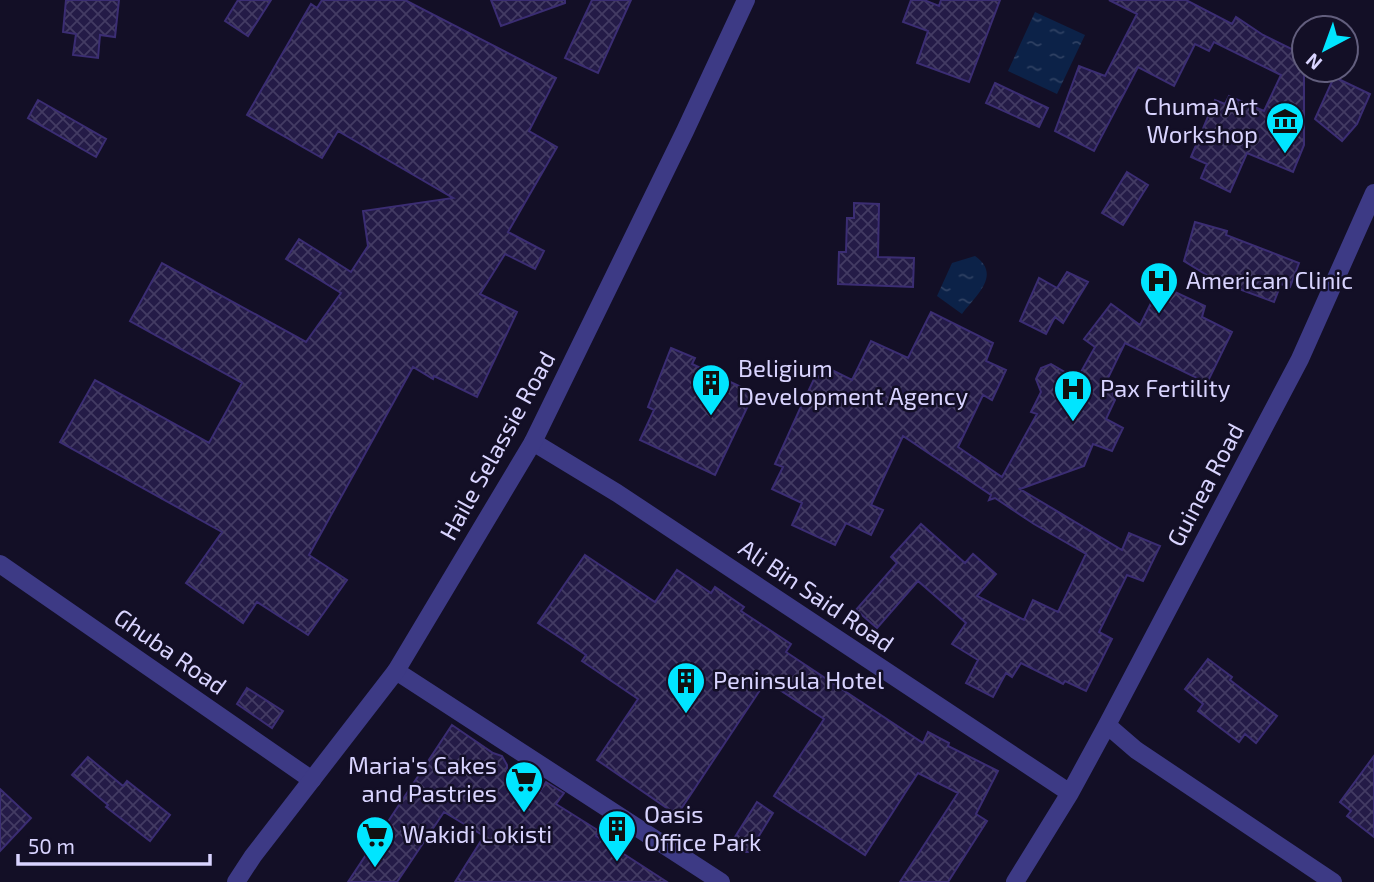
<svg xmlns="http://www.w3.org/2000/svg" width="1374" height="882" viewBox="0 0 1374 882" font-family="'Exo 2',sans-serif">
<style>
.water{fill:url(#water-ripples)}
.building{fill:url(#building-cross-hatch);stroke:#3b2d73;stroke-width:2}
.lines{fill:none;stroke-linecap:round;stroke-linejoin:round}
.minor{stroke:#3d3a85;stroke-width:18}
.tertiary{stroke:#3d3a85;stroke-width:18}
.labels{text-anchor:middle;stroke-width:5;stroke-linejoin:round;paint-order:stroke}
.poi-label{font-size:24px;fill:#d9d4ff;stroke:#130f26;text-anchor:start}
.street-label{font-size:24px;fill:#d9d4ff;stroke:#130f26}
</style>
<defs>
<pattern id="water-ripples" width="26" height="14" patternUnits="userSpaceOnUse" patternTransform="scale(1.75)"><rect width="26" height="14" fill="#0c2248"/><path d="M2 4q2-2 4 0t4 0M15 11q2-2 4 0t4 0" fill="none" stroke="#2f4163"/></pattern>
<pattern id="building-cross-hatch" width="8" height="8" patternUnits="userSpaceOnUse" patternTransform="scale(1.75)"><rect width="8" height="8" fill="#241b47"/><path d="M0 0l8 8M0 8l8-8" fill="none" stroke="#433b63"/></pattern>
</defs>
<rect width="100%" height="100%" fill="#130f26"/>
<path class="water" d="M1035,12l50,23 -28,59 -49,-23z
M975,256c27,19 1,39 -13,58l-25,-18 15,-33z"/>
<path class="building" d="M66,0h53l-4,37 -15,-2 -2,23 -25,-3 3,-21 -13,-2z
M238,0h33l-23,36 -23,-15z
M322,0h83l151,78 -27,53 28,16 -49,85 36,19 -9,18 -30,-15 -25,40 37,18 -40,85 -43,-21 -1,3 -20,-12 -104,188 38,25 -39,55 -51,-33 -14,21 -57,-40 36,-51 -162,-90 35,-62 114,63 33,-60 -112,-62 32,-58 144,79 35,-49 -55,-34 13,-20 52,33 17,-26 -5,-35 90,-13 -115,-67 -16,27 -75,-43 64,-111 6,4z
M491,0h74v3l-64,23z
M592,0h39l-33,73 -33,-15z
M911,0h13l15,6 2,-6h59l-31,82 -52,-19 11,-32 -25,-9z
M1109,0h77l46,24 4,-7 27,18 41,20v90l-11,27 -46,-19 -17,39 -29,-14 6,-14 -16,-7 24,-57 10,4 4,-8 35,15 17,-36 -67,-33 -5,9 -14,-7 -21,42 -36,-19 -44,84 -39,-20 24,-65 26,10 32,-62z
M1334,77l36,17 -13,30 -15,17 -27,-22z
M995,83l53,25 -9,19 -53,-24z
M38,100l68,39 -10,18 -68,-39z
M1127,172l21,13 -25,40 -21,-12z
M854,203l25,1 -1,53 36,1 -1,29 -75,-3 1,-32h7l1,-34h7z
M1195,222l32,9 -1,4 73,28 -9,24 -9,-3 -7,18 -59,-22 -31,-19z
M1067,272l21,10 -25,41 -8,-6 -9,17 -26,-13 19,-43 18,10z
M1160,285l45,21 -3,11 30,15 -25,51 -82,-40 -18,37 6,3 -2,5 4,12 -9,19 17,9 -11,23 -19,-7 -9,22 -64,23 102,61 7,-17 31,13 -17,35 -16,-6 -28,57 13,7 -26,52 -21,-10 -2,3 -42,-21 -9,14 -6,-4 -13,24 -27,-14 12,-23 -26,-16 14,-21 -48,-42 -41,47 -21,-18 41,-47 -6,-6 30,-33 44,39 8,-9 23,20 -19,22 47,24 9,-20 25,12 28,-58 -52,-30 -39,-26 -6,2 2,-5 -88,-59 -32,69 12,5 -12,25 -25,-12 -11,22 -43,-20 10,-22 -30,-14 11,-22 -8,-3 28,-62 8,3 4,-5 -8,-6 9,-19 3,2 5,-11 28,14 19,-39 37,17 23,-46 62,31 -7,18 20,9 -14,30 -9,-5 -25,52 44,30 35,-63 -6,-2 10,-20 -5,-13 5,-11 10,-4 26,15 18,-32 -11,-8 27,-35 29,21z
M671,348l24,10 -3,6 62,29 -39,82 -75,-35 14,-30 -6,-3z
M585,555l70,47 22,-32 34,23 4,-6 29,20 -3,4 50,33 -5,8 137,91 5,-11 21,11 -1,3 50,25 -22,43 11,7 -39,61h-48l58,-89 -40,-20 -53,82 -91,-59 50,-77 -58,-38 -89,134 -80,-55 41,-61 -56,-38 4,-6 -48,-32z
M1208,659l24,18 -2,3 47,36 -21,27 -11,-9 -6,8 -41,-31 5,-7 -18,-15z
M247,688l36,23 -11,17 -35,-24z
M452,725l41,28 9,3 5,9v8l32,20 7,-11 18,11 -8,11 43,27 -3,5 71,46h-212l29,-46 -40,-24 -47,70h-49z
M1374,756v81l-27,-21 4,-5 -11,-9z
M88,757l35,29 4,-5 43,34 -20,26 -44,-34 2,-2 -36,-30z
M0,789l31,29 -31,33z
M757,802l16,11 -24,39h-8l-11,-7z"/>
<g class="lines">
<path class="minor" d="M533,442l84,51 453,300
M0,564l312,216
M396,671l325,211
M1107,725l29,25 197,132
M1015,882l55,-89 37,-68 193,-366 74,-166"/>
<path class="tertiary" d="M236,882l17,-26 143,-185 137,-229 152,-311 61,-131"/>
</g>
<defs>
<symbol id="museum-pin" viewBox="-11 -11 22 30"><path d="M0 17L-7.5 6A9.5 9.5 0 1 1 7.5 6Z" fill="#00e5ff" stroke="#130f26"/><path d="M0-6L6-3V-2H-6V-3ZM-5-1h2V3h-2ZM-1-1h2V3h-2ZM3-1h2V3H3ZM-6 4H6V6H-6Z" fill="#111"/></symbol>
<symbol id="hospital-pin" viewBox="-11 -11 22 30"><path d="M0 17L-7.5 6A9.5 9.5 0 1 1 7.5 6Z" fill="#00e5ff" stroke="#130f26"/><path d="M-5-5h3v3.5h4V-5h3V5h-3V1.5h-4V5h-3Z" fill="#111"/></symbol>
<symbol id="building-pin" viewBox="-11 -11 22 30"><path d="M0 17L-7.5 6A9.5 9.5 0 1 1 7.5 6Z" fill="#00e5ff" stroke="#130f26"/><path d="M-4-6H4V6H1V3H-1V6H-4ZM-2.5-4.3h1.7v1.8h-1.7ZM.8-4.3h1.7v1.8H.8ZM-2.5-1h1.7V.8h-1.7ZM.8-1h1.7V.8H.8Z" fill="#111"/></symbol>
<symbol id="supermarket-pin" viewBox="-11 -11 22 30"><path d="M0 17L-7.5 6A9.5 9.5 0 1 1 7.5 6Z" fill="#00e5ff" stroke="#130f26"/><path d="M-6-5.5h2.5l.6 2H6L4.5 2H-2.5L-4.4-4H-6ZM-1.5 3.2a1.3 1.3 0 1 0 .1 0ZM3 3.2a1.3 1.3 0 1 0 .1 0Z" fill="#111"/></symbol>
</defs>
<g fill-rule="evenodd">
<use href="#museum-pin" x="1263" y="99" width="44" height="60"/>
<use href="#hospital-pin" x="1137" y="259" width="44" height="60"/>
<use href="#building-pin" x="689" y="361" width="44" height="60"/>
<use href="#hospital-pin" x="1051" y="367" width="44" height="60"/>
<use href="#building-pin" x="664" y="659" width="44" height="60"/>
<use href="#supermarket-pin" x="502" y="758" width="44" height="60"/>
<use href="#building-pin" x="595" y="807" width="44" height="60"/>
<use href="#supermarket-pin" x="353" y="813" width="44" height="60"/>
</g>
<g class="labels">
<g class="poi-label">
<text x="1258" y="115" text-anchor="end">Chuma Art<tspan x="1258" dy="28">Workshop</tspan></text>
<text x="1186" y="289">American Clinic</text>
<text x="738" y="377">Beligium<tspan x="738" dy="28">Development Agency</tspan></text>
<text x="1100" y="397">Pax Fertility</text>
<text x="713" y="689">Peninsula Hotel</text>
<text x="497" y="774" text-anchor="end">Maria's Cakes<tspan x="497" dy="28">and Pastries</tspan></text>
<text x="644" y="823">Oasis<tspan x="644" dy="28">Office Park</tspan></text>
<text x="402" y="843">Wakidi Lokisti</text>
</g>
<g class="street-label">
<text transform="translate(498 446) rotate(-61)" y="8">Haile Selassie Road</text>
<text transform="translate(1206 485) rotate(-62)" y="8">Guinea Road</text>
<text transform="translate(816 596) rotate(34)" y="8">Ali Bin Said Road</text>
<text transform="translate(170 652) rotate(35)" y="8">Ghuba Road</text>
</g>
</g>
<g transform="translate(1325 49) rotate(221)"><circle r="33" fill="#130f26" stroke="#625e7d" stroke-width="2"/>
<path d="M0-5L12 26L0 18L-12 26Z" fill="#00e5ff"/>
<text y="-10" font-size="19" font-weight="bold" text-anchor="middle" fill="#d9d4ff">N</text>
</g>
<path d="M18 854v10h192v-10" fill="none" stroke="#d9d4ff" stroke-width="3.5"/>
<text x="28" y="854" font-size="21" fill="#d9d4ff" stroke="#130f26" stroke-width="5" paint-order="stroke">50 m</text>
</svg>
